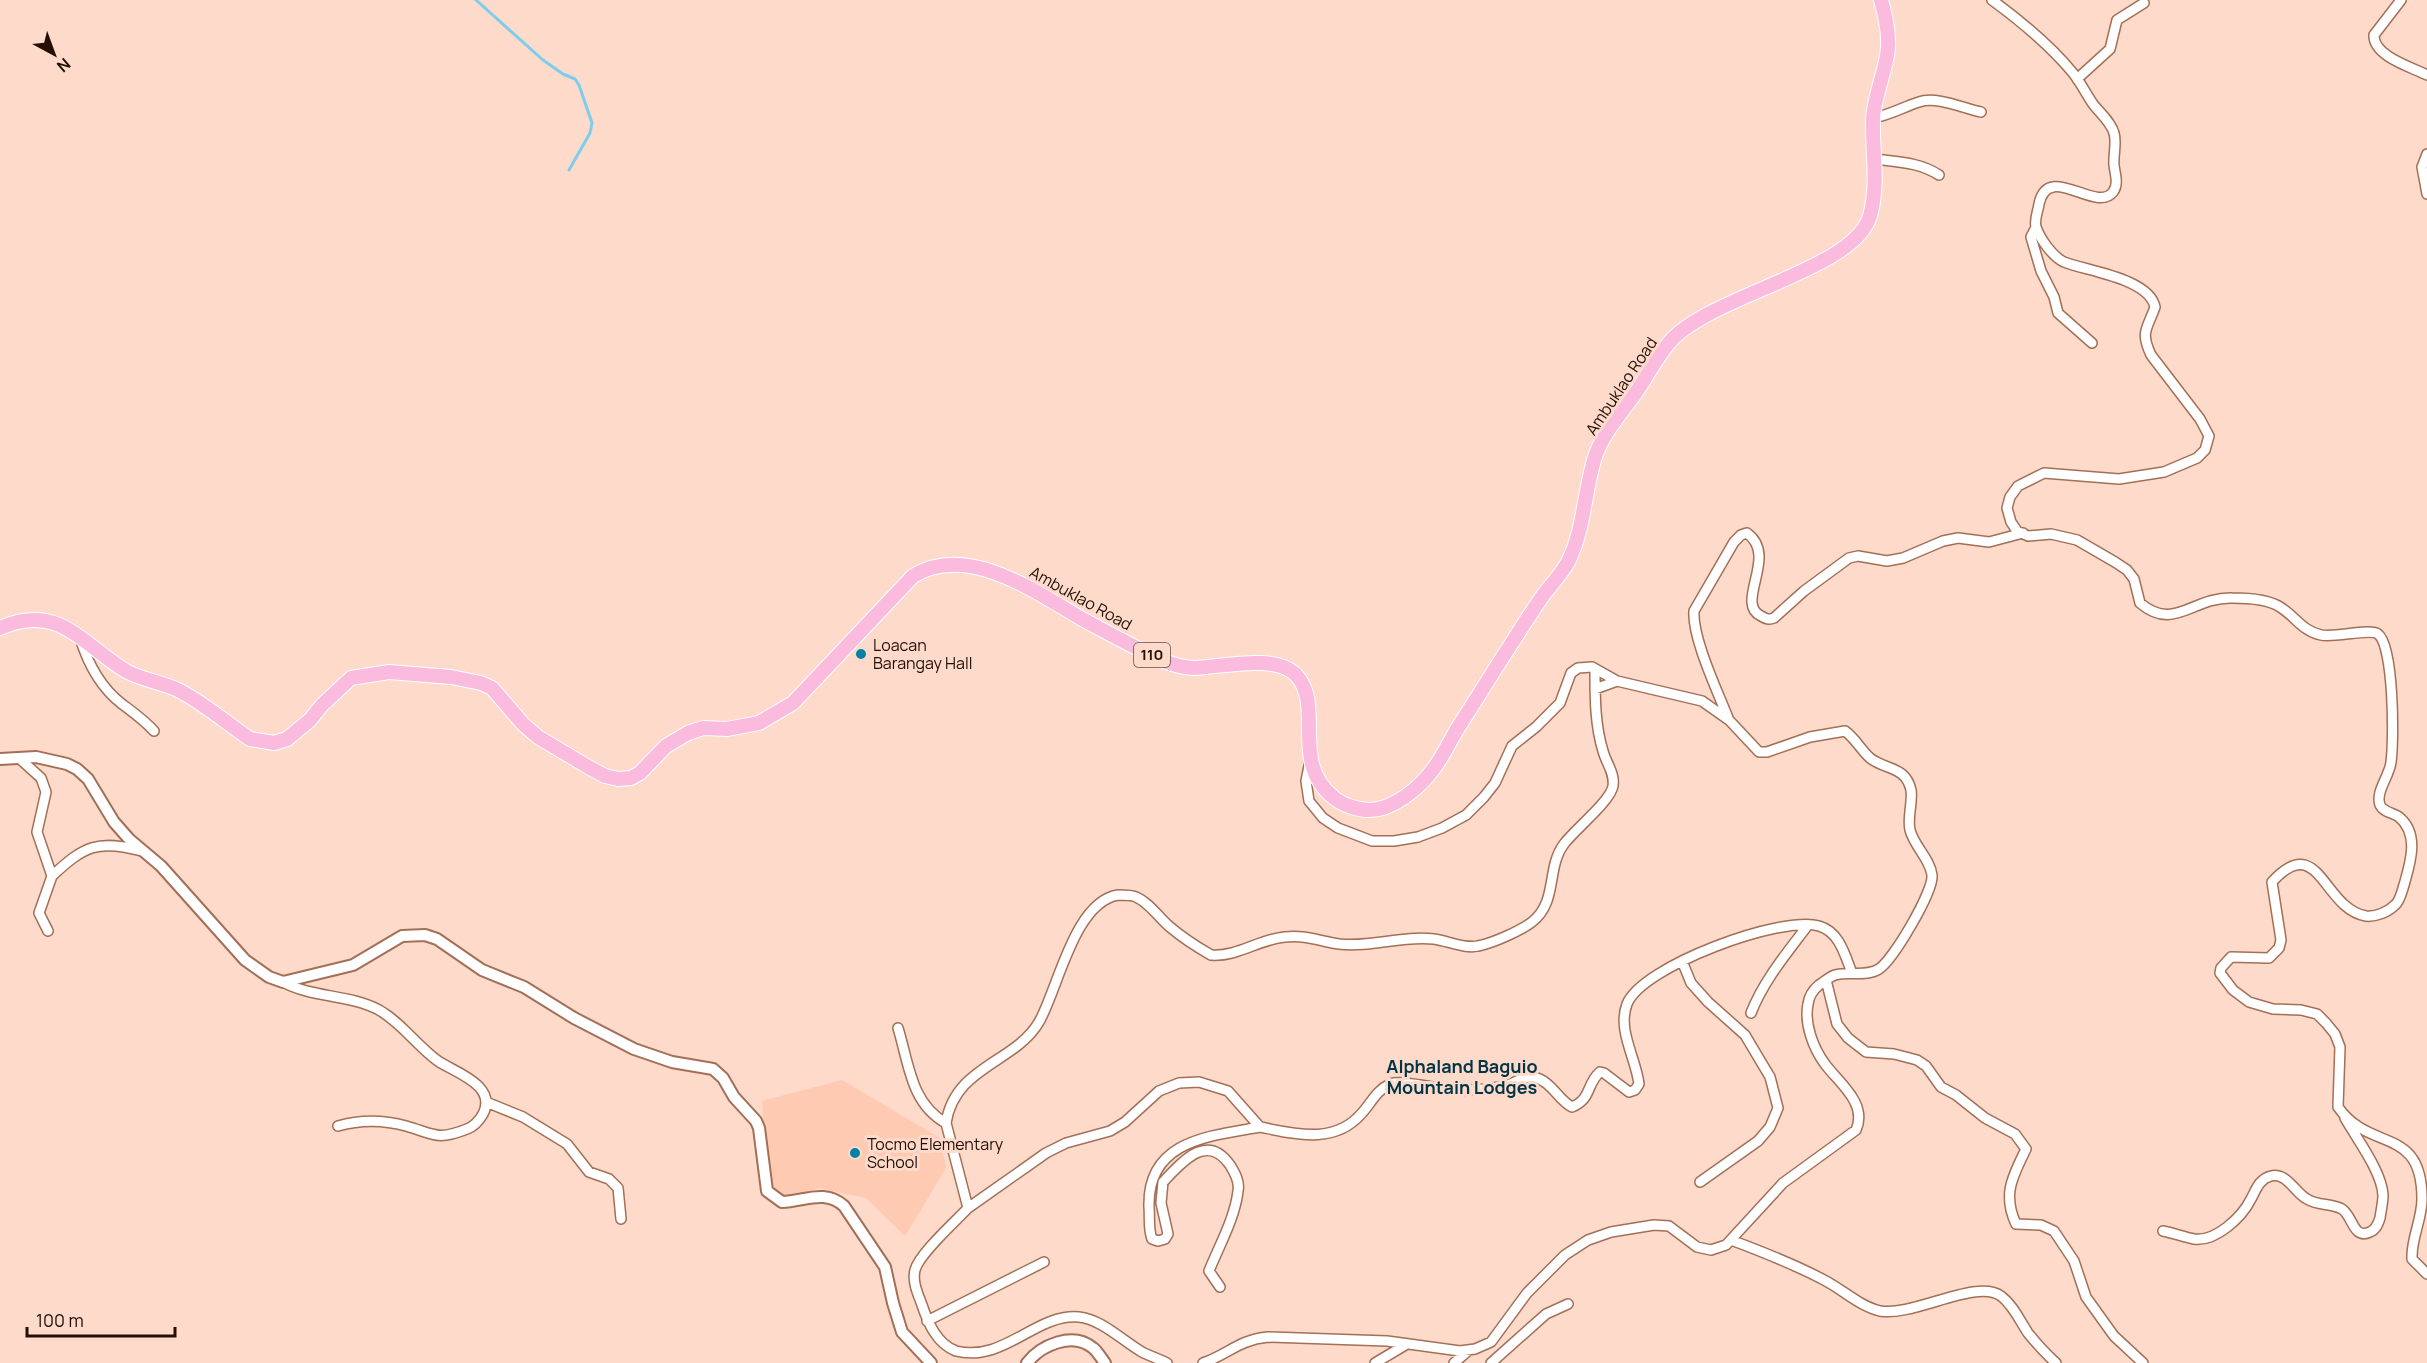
<svg xmlns="http://www.w3.org/2000/svg" width="2427" height="1363" viewBox="0 0 2427 1363" font-family="Manrope,sans-serif">
<style>
.built{fill:#ffcab2}
.lines{fill:none;stroke-linecap:round;stroke-linejoin:round}
.stream{stroke:#7dcded;stroke-width:3}
.minor-casing{stroke:#a36f57;stroke-width:12}
.tertiary-casing{stroke:#a36f57;stroke-width:14}
.primary-casing{stroke:#fff;stroke-width:16}
.minor{stroke:#fff;stroke-width:9}
.tertiary{stroke:#fff;stroke-width:10}
.primary{stroke:#fabbdf;stroke-width:14}
.poi-dot{fill:#0082a6;stroke:#fddaca;stroke-width:2}
.labels{text-anchor:middle;stroke-width:6;stroke-linejoin:round;paint-order:stroke}
.shield{fill:#fddaca;stroke:#644c41;stroke-width:1.5}
.shield-label{font-size:15px;font-weight:bold;fill:#230f06}
.street-label{font-size:16px;fill:#230f06;stroke:#fddaca}
.poi-label{font-size:16px;fill:#230f06;stroke:#fddaca;text-anchor:start}
.neighbourhood-label{font-size:18px;font-weight:bold;fill:#003546;stroke:#fddaca}
</style>
<rect width="100%" height="100%" fill="#fddaca"/>
<path class="built" d="M842,1080l98,58 6,30 -41,68 -39,-38 -47,-10 -40,13 -11,-21 -6,-79z"/>
<g class="lines">
<path class="stream" d="M476,0l67,60 20,14 12,5 4,6 13,38 -2,10 -21,37"/>
<defs>
<path id="minor" d="M1992,0c30,22 58,45 81,73 8,10 13,21 20,31 7,9 18,18 21,29 3,10 -1,22 0,32 1,9 5,19 -1,27 -17,22 -65,-31 -74,12 -1,7 -5,16 -3,23 4,12 17,30 28,35 22,9 85,16 91,45 -8,23 -15,24 -4,48l49,64 9,17 -4,14 -8,8 -33,14 -45,7 -75,-6 -26,13 -8,11 -3,11 4,14 6,9 11,5 23,-2 26,6 38,22 12,8 7,9 6,24c34,29 52,-6 92,-5 14,0 36,1 48,9 15,9 22,24 41,28 14,3 49,-7 57,-1 16,12 16,107 13,128 -1,13 -16,30 -11,43 3,7 14,8 19,12 21,17 11,47 5,68 -2,6 -4,16 -9,20 -7,7 -19,12 -29,11 -43,-7 -47,-86 -94,-34l9,58 -2,8 -10,10 -38,-1 -10,11 -1,5 13,17 16,12 24,7 28,1 16,4 9,9 9,11 5,13 -2,60c32,46 84,18 84,92 0,21 -11,39 -10,60l15,15
M2401,0l-27,35c-1,21 37,32 53,40
M2077,79l33,-30 7,-29 27,-17
M1873,118c17,-3 30,-11 46,-16 17,-6 44,6 62,10
M2427,154l-5,13 5,27
M1875,159c22,3 44,3 64,16
M2036,227l-5,10 10,34 13,26 4,16 34,30
M80,638c8,26 20,49 42,66 12,9 22,16 32,27
M1595,689l22,-8
M1728,718c-10,-26 -36,-80 -34,-107l40,-69 7,-7 6,-2c32,23 -13,70 14,83 5,3 8,4 13,2l30,-27 45,-33 9,-2 29,5 16,-3 40,-17 15,-3 31,4 34,-9
M19,758l22,20 5,14 -9,40 15,44 -13,37 9,18
M52,876c32,-30 46,-37 90,-25
M1682,961l9,22 17,19 37,33 25,42 8,31 -8,19 -12,14 -58,41
M1826,980l11,44 11,14 18,14 28,2 23,6 9,6 15,21 15,8 29,23 30,16 11,15c-13,27 -24,45 -10,75l25,1 13,6 20,30 12,36 28,39 29,27
M283,982c29,16 66,12 96,28 23,13 38,36 59,51 16,11 60,24 45,53 -4,7 -8,12 -16,15 -30,12 -33,5 -61,-3 -22,-6 -47,-6 -68,0
M1751,1013c13,-33 36,-60 57,-88
M898,1028c11,36 13,76 48,95
M486,1102l37,15 44,27 22,28 20,7 9,9 3,31
M1260,1127c35,7 75,18 102,-14 9,-10 15,-23 28,-29 14,-5 56,8 77,6 13,0 28,-2 41,-5 9,-3 15,-9 25,-8 18,3 25,23 39,30 20,-8 14,-23 28,-35l4,1 25,19 6,-2 4,-6c-3,-26 -22,-54 -12,-80 15,-38 155,-89 192,-78 21,6 26,30 33,47
M968,1208c-13,14 -49,46 -53,62 -3,12 3,24 7,35 6,18 15,39 34,46 48,12 80,-38 123,-34 22,2 44,24 63,35 8,4 17,7 25,11
M2163,1231c10,2 21,6 31,8 22,3 48,-22 57,-40 5,-9 8,-20 20,-23 16,-4 24,17 36,23 11,7 24,4 35,10 11,7 11,31 28,23 6,-2 8,-8 10,-14 1,-8 3,-15 3,-23 -1,-23 -26,-56 -38,-77
M1731,1240c32,12 63,24 93,40 18,9 35,26 56,31 33,6 97,-33 121,-15 12,9 19,25 27,37 8,10 18,21 28,30
M1220,1287l-11,-16c10,-25 26,-53 29,-80 2,-9 -3,-18 -8,-26 -23,-33 -48,-3 -67,17l-2,21 7,31 -3,5 -7,2 -6,-2c-4,-10 -2,-22 -3,-32 -2,-67 61,-71 111,-80l-32,-36 -29,-9 -20,1 -20,8 -34,31 -15,9 -44,12 -20,10 -78,55 -22,-85c9,-57 69,-60 93,-101 19,-33 35,-120 79,-127 4,0 14,0 18,2 14,6 23,21 34,30 13,11 27,20 41,28 27,2 48,-16 74,-18 22,-2 34,4 54,7 32,4 63,-9 95,-5 14,2 31,10 44,7 15,-3 42,-15 54,-24 26,-20 14,-54 32,-78 11,-15 46,-42 49,-58 2,-13 -7,-23 -10,-35 -8,-26 -8,-53 -8,-81l-3,-3 -14,1 -7,5 -11,30 -24,24 -24,19 -17,37 -11,14 -18,18 -24,13 -24,9 -24,4h-22l-34,-13 -15,-10 -14,-17 -3,-20 4,-20
M927,1321l117,-59
M1203,1363c26,-9 35,-23 65,-26l119,4 73,10 15,-2 16,-7 36,-49 38,-38 23,-15 23,-8 43,-7 15,1 28,21 14,3 15,-5 57,-62 73,-53c12,-27 -18,-48 -31,-66 -12,-16 -21,-41 -17,-60 1,-8 5,-14 11,-19 5,-3 10,-8 16,-10 13,-4 32,2 44,-6 14,-9 55,-78 53,-94 -2,-16 -18,-29 -22,-45 -3,-13 3,-27 1,-40 -5,-24 -26,-20 -41,-32 -9,-8 -15,-20 -25,-27l-35,6 -43,15h-8l-30,-32 -27,-19 -85,-20 -25,-14
M1375,1363l32,-19
M1454,1363l15,-13
M1491,1363l55,-49 22,-10"/>
<path id="tertiary" d="M0,759l36,-2 31,7 10,5 11,10 26,43 15,17 32,27 84,94 24,17 14,5 70,-17 49,-29 23,-1 12,4 45,31 42,17 50,31 60,31 38,13 41,7 10,9 11,19 22,24 3,7 8,63 15,11c23,-1 43,-13 62,4l41,61 8,36 9,29 29,31
M1027,1363c14,-18 46,-32 66,-15 5,4 8,10 12,15"/>
<path id="primary" d="M0,628c59,-26 81,16 126,43 16,9 35,11 52,19 26,13 48,33 72,49l24,4 13,-4 23,-19 12,-15 29,-27 38,-6 62,5 30,6 11,5 31,36 15,13 52,31 15,8 13,3 13,-1 9,-5 26,-27 22,-13 15,-5 24,1 32,-6 34,-20 120,-127c55,-34 124,17 171,44 26,14 53,29 80,41 10,4 20,7 31,7 27,-1 82,-15 102,8 27,31 -7,86 36,121 9,8 25,13 37,13 22,0 48,-21 61,-38 10,-12 17,-27 25,-41 16,-25 32,-51 48,-76 13,-20 26,-41 40,-61 8,-10 18,-21 24,-32 16,-32 16,-68 26,-102 8,-27 27,-46 43,-69 10,-15 19,-32 31,-47 39,-49 185,-72 202,-128 9,-33 2,-64 3,-97 1,-24 13,-47 15,-71 1,-15 -3,-34 -7,-48"/>
</defs>
<use href="#minor" class="minor-casing"/>
<use href="#tertiary" class="tertiary-casing"/>
<use href="#primary" class="primary-casing"/>
<use href="#minor" class="minor"/>
<use href="#tertiary" class="tertiary"/>
<use href="#primary" class="primary"/>
</g>
<g class="poi-dot">
<circle cx="861" cy="654" r="6"/>
<circle cx="855" cy="1153" r="6"/>
</g>
<g class="labels">
<rect class="shield" x="1134" y="643" width="36" height="24" rx="4.5"/>
<g class="shield-label">
<text x="1152" y="660">110</text>
</g>
<g class="street-label">
<text transform="translate(1621 386) rotate(-56)" y="6">Ambuklao Road</text>
<text transform="translate(1081 598) rotate(29)" y="6">Ambuklao Road</text>
</g>
<g class="poi-label">
<text x="873" y="651">Loacan<tspan x="873" dy="18">Barangay Hall</tspan></text>
<text x="867" y="1150">Tocmo Elementary<tspan x="867" dy="18">School</tspan></text>
</g>
<g class="neighbourhood-label">
<text x="1462" y="1073">Alphaland Baguio<tspan x="1462" dy="21">Mountain Lodges</tspan></text>
</g>
</g>
<g transform="translate(54 54) rotate(139)" stroke="#fddaca" stroke-width="4.5" paint-order="stroke">
<path d="M0-4.5L10 22L0 15L-10 22Z" fill="#230f06"/>
<text y="-9" font-size="16" font-weight="bold" text-anchor="middle" fill="#230f06">N</text>
</g>
<path d="M27 1327v9h148v-9" fill="none" stroke="#230f06" stroke-width="3"/>
<text x="36" y="1327" font-size="18" fill="#230f06" stroke="#fddaca" stroke-width="4.5" paint-order="stroke">100 m</text>
</svg>
